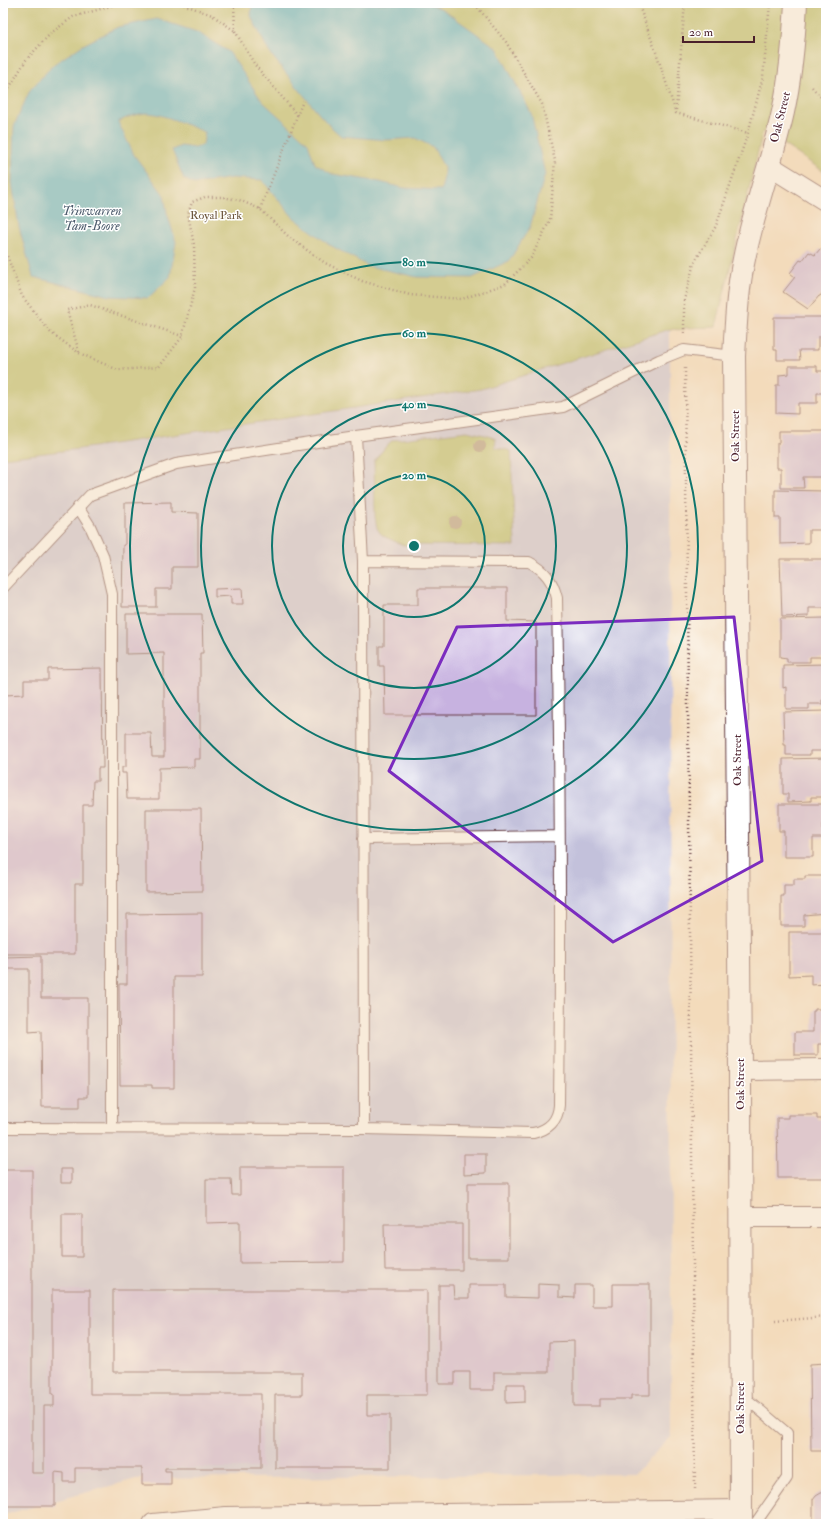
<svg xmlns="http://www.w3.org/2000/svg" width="829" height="1527" viewBox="0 0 829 1527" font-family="'IM FELL Double Pica',serif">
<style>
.industrial{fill:#c3c1db}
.green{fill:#afbb5d;stroke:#7c6d44}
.water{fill:#50b6ce;stroke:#4d6a7c}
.building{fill:#c7b2e0}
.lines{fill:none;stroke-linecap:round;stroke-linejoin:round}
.service-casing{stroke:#633b41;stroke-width:12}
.minor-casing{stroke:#633b41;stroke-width:22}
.tertiary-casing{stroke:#633b41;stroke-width:24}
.path{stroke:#633b41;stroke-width:2.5;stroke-dasharray:1 3;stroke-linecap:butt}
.service{stroke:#fff;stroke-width:10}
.minor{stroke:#fff;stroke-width:20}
.tertiary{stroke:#fff;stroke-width:22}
.tree{fill:#a99275}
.marked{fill:none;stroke:#7b2cbf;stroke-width:3;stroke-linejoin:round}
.ring{fill:none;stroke:#0f766e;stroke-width:2}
.labels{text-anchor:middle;stroke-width:3;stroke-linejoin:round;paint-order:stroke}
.street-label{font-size:12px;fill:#4a1f2b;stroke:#fff}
.park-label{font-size:12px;fill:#6d563c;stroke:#fff}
.water-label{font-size:13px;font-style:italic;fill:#4c5b6c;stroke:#fff}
.centre{fill:#0f766e;stroke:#fff;stroke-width:2}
.ring-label{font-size:12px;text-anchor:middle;font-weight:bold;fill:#0f766e;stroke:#fff;stroke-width:3;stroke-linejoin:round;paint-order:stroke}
</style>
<rect width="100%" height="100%" fill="#fff"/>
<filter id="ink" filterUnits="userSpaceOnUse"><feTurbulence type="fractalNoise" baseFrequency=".025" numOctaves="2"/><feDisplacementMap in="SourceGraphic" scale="8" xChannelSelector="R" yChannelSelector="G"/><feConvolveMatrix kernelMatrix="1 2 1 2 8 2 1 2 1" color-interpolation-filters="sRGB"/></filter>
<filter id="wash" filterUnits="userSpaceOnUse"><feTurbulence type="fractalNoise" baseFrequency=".012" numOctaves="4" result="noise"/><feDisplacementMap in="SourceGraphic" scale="16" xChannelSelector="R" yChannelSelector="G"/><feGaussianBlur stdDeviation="0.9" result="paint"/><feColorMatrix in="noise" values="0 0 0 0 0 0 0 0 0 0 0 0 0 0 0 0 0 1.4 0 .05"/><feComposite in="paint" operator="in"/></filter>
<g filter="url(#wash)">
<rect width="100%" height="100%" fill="#f3dbbb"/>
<path class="industrial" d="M670,329l1,1108 -37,37 -498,5 -133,36v-1057l76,-9 402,-60z"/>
<path class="green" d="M3,3h823v170l-63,-42 -47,196 -32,1v2l-14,-1 -189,60 -402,60 -76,9z
M467,431l22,5 7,3 -1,8 16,4 4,95 -112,-1 -18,-8 -5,-4 -3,-5 -2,-11 -1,-56 13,-16 6,-5z"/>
<path class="water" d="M252,3h175l15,6 55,39 34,65 14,61 -15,53 -21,34 -37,17 -55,-1 -49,-11 -38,-21 -37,-28 -31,-37 -30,-2 -38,6 -10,-5 -12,-29 9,-4 14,2 8,-3 2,-13c-16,-6 -41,-18 -57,-19 -10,0 -21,4 -30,9l16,33 30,40 3,18 9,29 -6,35 -22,21 -39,-2 -76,-19 -14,-50 -7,-44 2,-57 16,-36 24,-26 29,-19 35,-18 39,-8 40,13 32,20 33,49 46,42 7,21 17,10 48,8 24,6 37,2 3,-13v-10l-11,-20 -18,-9 -29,2 -45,-4 -11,-10 -11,-12 -50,-62 -18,-36z"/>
<g id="blocks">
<path class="building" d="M820,249l6,4v37h-1l-5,6h-1l-11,13 -25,-17 12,-15 -5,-4 10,-13 2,1 7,-9 6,3z
M774,317h52v20h-8v13h-19l1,10h-23v-10h-3z
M789,366h28v5h9v22h-9v10h-19v11l-22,-1v-28h3v-10l10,-1z
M779,431h47v46h-23l1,11h-23v-20h-4v-25h2z
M775,490l51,1v39h-17v13l-29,1v-26h-5z
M171,502v10l27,1v54h-26v22h-16v18h-34l1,-62h2v-42z
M780,559h46v49h-17v8l-27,1z
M242,588l1,16h-12v-8l-16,1v-8z
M418,588h89v33l29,1v93h-151l-1,-49h-5v-20h5v-41h34z
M126,614h76l1,39h-3v106h-6v8l-35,1v31h-32l-1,-26h-4v-6h4v-34h25l1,24h12v-104l-38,1z
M825,618l1,39h-16v5h-23v-4l-7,-1v-38z
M826,664v36h-4v4h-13v5h-23v-22l-3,1v-23z
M102,668l1,100h-5v13h-5l-1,24h-9v79h-8v70h-72v-273h2v14l19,-1v-14h24v-11z
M826,711v40h-16v4h-24v-10h-2l-1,-33z
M826,758v39h-15v4l-23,1v-8h-5v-35z
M779,804h44v1h3v19h-3v14h-10v19h-29v-26h-5z
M146,809h55l1,82 -56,1z
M805,876h18v7h3v30l-22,2v11h-23v-30h3v-11h10v-6h11z
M202,913v64h-28v111h-22v-3h-32l-1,-101h8v-70z
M789,932h37v52l-15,1v-10l-22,1z
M41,956v42h47v99h-8v10h-38l-1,-76 -12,1v-63h-26v-12z
M815,1009h11v35h-8v11h-23v-23h18v-21h2z
M788,1115h29v4h9v59h-48l-1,-60h11z
M464,1154h22v19l-22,1z
M240,1167h104v95l-104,1v-41l-34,1v-44h25l1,16h8z
M61,1169h11v14h-11z
M3,1170h29v303h12v-67h10v-12h-2v-104h38v104h171v74h-96v3h6v14h-29v-17h-67v14h-11v-9l-9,-1v34h-52z
M468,1183h41v75h-41z
M62,1214h20v43h-20z
M384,1224h78v46h-77z
M538,1284l21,1v12l16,1v-13h17v21h21v-22h37v111h-19v4h-31v7h-26v-65l-25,1v30h-55v18h-24v-18h-15v12h-16v-99h14l1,13h15v-13h37v12l32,1z
M113,1290h314v105h-60v20h23v53h-115v-73h27v-23h-189z
M826,1363v88h-15l-1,-87z
M506,1384h19v18l-19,1z
M826,1491v33h-13v-25l3,-4 5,-3z"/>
</g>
</g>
<g filter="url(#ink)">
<use href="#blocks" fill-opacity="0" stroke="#633b41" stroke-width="1"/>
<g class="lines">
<defs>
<path id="service" d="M356,436l7,125 1,568
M78,507l12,19 13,29 9,39v534
M3,588l87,-93 86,-31 180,-28 207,-29 96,-47 25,-10 50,6
M363,839l196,-3
M3,1128l361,1 169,4c15,-3 25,-12 26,-28 2,-169 1,-338 -2,-507 -4,-17 -12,-28 -28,-36l-166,-1
M742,1395l45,38v45l-32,46"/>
<path id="minor" d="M768,165l58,36
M740,1070l86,-1
M740,1217h86
M153,1524l73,-7 515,-7"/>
<path id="tertiary" d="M741,1524l-1,-454 -6,-714c2,-32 3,-65 10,-97 10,-50 28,-98 39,-147 8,-36 11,-72 13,-109"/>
</defs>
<use href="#service" class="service-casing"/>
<use href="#minor" class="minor-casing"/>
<use href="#tertiary" class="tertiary-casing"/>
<path class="path" d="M180,3l32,12 23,16
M234,3l1,28 20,34 43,51
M638,3l18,49 20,61 72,20
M812,87l14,16
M3,98l23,-38 25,-27 22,-16 48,-14
M676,110l9,-107
M260,209l43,-108
M3,245l19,51 28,36 29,21 39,17 41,-3 23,-30 13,-49 -1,-43 -6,-31 4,-12 13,-5h16l18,3 21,9 30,29 35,25 37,18 48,14 52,4 43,-15 26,-26 19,-38 5,-59 -13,-57 -36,-62 -32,-39
M684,333v-33l10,-37 22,-37 32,-93 15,-56 7,-74
M79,352l-12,-42 23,-5 92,31
M685,368l10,1121
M775,1321l51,-4"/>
<use href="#service" class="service"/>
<use href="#minor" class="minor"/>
<use href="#tertiary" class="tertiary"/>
</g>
<g class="tree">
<circle cx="480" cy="446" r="6"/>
<circle cx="455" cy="522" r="6"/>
</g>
</g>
<path d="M0 0H829V1527H0ZM734,617l28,244 -149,81 -224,-171 68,-144z" fill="#f3dbbb" fill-opacity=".55" fill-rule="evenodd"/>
<path class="marked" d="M734,617l28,244 -149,81 -224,-171 68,-144z"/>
<g class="ring">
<circle cx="414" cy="546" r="71"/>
<circle cx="414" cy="546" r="142"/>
<circle cx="414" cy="546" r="213"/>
<circle cx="414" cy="546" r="284"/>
</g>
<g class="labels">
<g class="street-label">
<text transform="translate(780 117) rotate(-76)" y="4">Oak Street</text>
<text transform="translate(735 436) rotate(-90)" y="4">Oak Street</text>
<text transform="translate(737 760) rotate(-90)" y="4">Oak Street</text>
<text transform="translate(740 1084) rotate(-90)" y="4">Oak Street</text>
<text transform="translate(740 1408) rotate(-90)" y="4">Oak Street</text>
</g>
<g class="park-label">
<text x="216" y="219">Royal Park</text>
</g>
<g class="water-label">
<text x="92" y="215">Trinwarren<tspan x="92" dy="15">Tam-Boore</tspan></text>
</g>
</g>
<circle cx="414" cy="546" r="6" class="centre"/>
<g class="ring-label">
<text x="414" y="266">80 m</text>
<text x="414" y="337">60 m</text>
<text x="414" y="408">40 m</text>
<text x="414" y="479">20 m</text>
</g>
<rect width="829" height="1527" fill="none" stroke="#fff" stroke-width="16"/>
<path d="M683 36v6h71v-6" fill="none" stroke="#4a1f2b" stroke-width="2"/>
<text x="689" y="36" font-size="12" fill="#4a1f2b" stroke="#ffffff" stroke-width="3" paint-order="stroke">20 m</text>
</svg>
